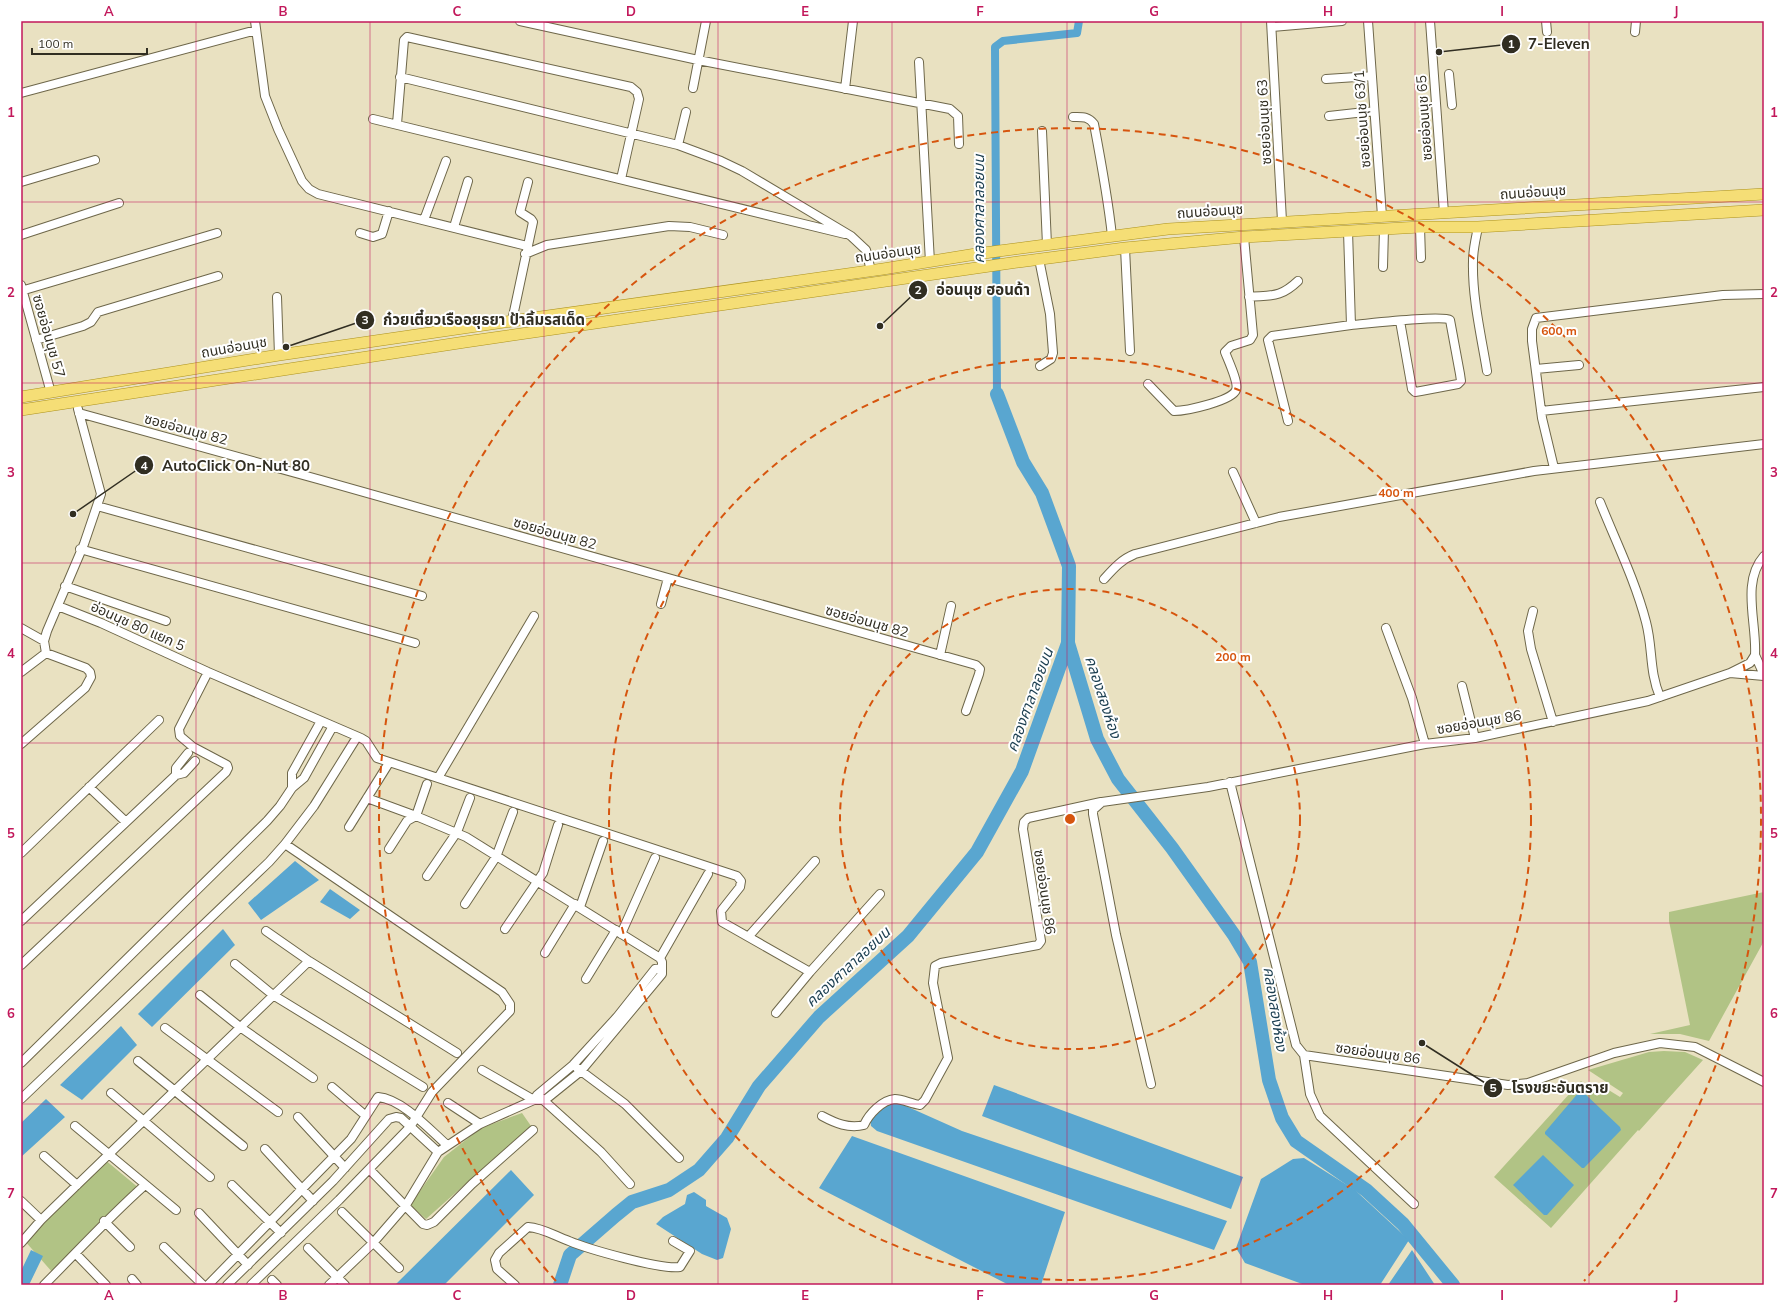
<svg xmlns="http://www.w3.org/2000/svg" width="1785" height="1306" viewBox="0 0 1785 1306" font-family="Mulish,'Noto Sans Thai',sans-serif">
<style>
.green{fill:#b1c385}
.water{fill:#59a6d0}
.lines{fill:none;stroke-linecap:round;stroke-linejoin:round}
.canal{stroke:#59a6d0;stroke-width:8}
.river{stroke:#59a6d0;stroke-width:14}
.minor-casing{stroke:#6e674a;stroke-width:10}
.major-casing{stroke:#ac921d;stroke-width:12}
.minor{stroke:#fff;stroke-width:8}
.major{stroke:#f5de76;stroke-width:11}
.grid{fill:none;stroke:#c2185b;stroke-width:1;stroke-opacity:0.55}
.ring{fill:none;stroke:#d6550e;stroke-width:2;stroke-dasharray:7 5}
.labels{text-anchor:middle;stroke-width:4;stroke-linejoin:round;paint-order:stroke}
.street-label{font-size:14px;fill:#312e22;stroke:#fff}
.water-label{font-size:15px;font-style:italic;fill:#1b3e50;stroke:#fff}
.centre{fill:#d6550e;stroke:#fff;stroke-width:2}
.ring-label{font-size:12px;text-anchor:middle;font-weight:bold;fill:#d6550e;stroke:#fff;stroke-width:4;stroke-linejoin:round;paint-order:stroke}
.leader{fill:none;stroke:#312e22;stroke-width:1.5}
.callout-dot{fill:#312e22;stroke:#fff;stroke-width:1.5}
.mark-label{font-size:12px;text-anchor:middle;font-weight:bold;fill:#fff}
.callout-label{font-size:15px;text-anchor:middle;font-weight:bold;fill:#312e22;stroke:#fff;stroke-width:4;stroke-linejoin:round;paint-order:stroke}
.neatline{fill:none;stroke:#c2185b;stroke-width:1.5}
.grid-label{font-size:13px;text-anchor:middle;font-weight:bold;fill:#c2185b}
</style>
<rect width="100%" height="100%" fill="#e9e1c1"/>
<path class="green" d="M1764,892v49l-55,100 -29,-7h-30l40,-9 -21,-104v-9z
M1664,1051l21,1 18,8 -64,71 -1,-1 -87,98 -57,-51 87,-96 16,15 10,-7 13,8 3,-4 -35,-23 61,-18z
M522,1113l9,13 -105,93 -16,-14 34,-48 37,-29z
M104,1159l36,30 -87,84 -29,-33z"/>
<path class="water" d="M295,861l24,19 -58,40 -13,-17z
M330,889l30,21 -10,9 -30,-17z
M223,929l12,16 -83,82 -14,-13z
M121,1026l16,19 -55,55 -22,-15z
M994,1085l249,92 -12,32 -249,-93z
M1579,1092l5,1 36,34 1,3 -37,38h-2l-37,-34v-2z
M888,1098l74,33 265,90 -13,29 -337,-119 -6,-5 -1,-8z
M46,1099l19,18 -44,40v-34z
M852,1136l213,76 -24,73h-32l-190,-97z
M1543,1155l31,30 -27,30h-3l-31,-30z
M1304,1158l51,32 54,50 -29,45h-75l-60,-22 -9,-15 25,-69 32,-20z
M511,1170l23,25 -90,90h-49z
M694,1192l12,8v6l21,12 4,11 -8,29 -6,2 -15,-6 -46,-30 7,-7 22,-13 2,-9z
M31,1250l12,6 -14,29h-8v-14z
M1412,1250l23,35h-47z"/>
<g class="lines">
<path class="canal" d="M997,394l-2,-347 8,-6 74,-8 2,-12"/>
<path class="river" d="M1068,643l29,96 21,40 54,69 62,87 16,27 19,118 13,38 14,23 70,49 37,34 50,61
M560,1285l10,-30 46,-40 16,-13 37,-12 30,-20 28,-32 32,-52 60,-69 89,-81 69,-84 45,-81 46,-128 1,-77 -27,-73 -19,-31 -26,-68"/>
<defs>
<path id="minor" d="M255,21l10,75 13,33 24,52 7,8 9,5 209,52
M520,21l178,39 252,49 8,7 1,28
M1271,21l11,200
M1368,21l14,195
M1430,21l14,192
M1546,21l1,11
M1272,27l70,-6
M1635,32l1,-11
M919,62l11,200
M1449,74l3,31
M400,77l278,68 43,16 21,10 109,65 15,14 5,21
M1326,79l46,-3
M693,88l13,-67
M845,89l8,-68
M21,93l235,-63
M1329,116l45,-5
M1073,117c9,0 15,-1 21,7 7,37 14,74 18,112
M373,119l472,115
M397,124l7,-84 3,-3 224,50 6,5 2,7 -18,80
M1042,131l5,114
M678,145l8,-33
M21,182l74,-22
M424,220l22,-59
M454,227l14,-46
M1420,227l1,31
M1478,227c-2,11 -5,22 -5,34 -1,36 8,74 14,110
M360,233l13,4 9,-3 7,-23
M21,235l98,-32
M1125,248l5,103
M525,254l22,-9 122,-19 21,1 33,8
M1039,259l11,55 3,39 -2,6 -11,7
M1383,267l1,-38
M21,285l30,108
M21,291l196,-58
M277,297l2,58
M1249,297c23,-2 31,1 49,-16
M512,321l21,-99 -2,-3 -11,-7 8,-30
M1351,325c14,-1 92,-10 99,-5l10,54 1,7 -3,3 -37,7 -6,1 -3,-3 -12,-68
M36,340l47,-14 8,-4 7,-10 120,-36
M1536,369l43,-4
M1148,384l26,27c12,0 58,-10 62,-21 3,-7 -8,-30 -11,-38l6,-6 19,-6 3,-5 -9,-98
M1541,411l223,-24
M79,413l242,67 655,185 4,4 -1,5 -13,37
M1288,421l-20,-81 4,-4 79,-11 -3,-94
M1554,468l-12,-50 -10,-77v-12l4,-11 187,-23 41,-1
M1233,472l23,51
M1600,502c16,40 35,78 46,120 7,26 3,49 14,75
M97,506l325,90
M80,549l335,94
M1104,579c10,-11 18,-20 31,-25l144,-37 255,-46 230,-27
M65,586l101,35
M661,604l7,-26
M58,606l43,17 107,49 153,66 5,3 11,17 360,118 4,5 -1,6 -19,24 1,11 88,50 -34,41
M1533,611l-5,20 3,18 22,73
M21,628l23,13
M1386,628l26,70 13,46
M940,655l11,-49
M1755,655l9,20
M21,672l25,-19 -2,-12 3,-10 37,-87 17,-50 -23,-85
M1730,673l20,-10 5,-8c2,-32 -14,-73 9,-99
M1462,686l13,52
M21,744l64,-56 6,-11 -1,-5 -4,-4 -40,-15
M176,775v-7l12,-15
M438,778l96,-162
M1230,782l66,263 8,10 204,30 20,-2 86,-30 46,-10 35,4 69,35
M89,787l37,35
M292,788v-15l29,-52
M349,827l38,-61
M389,849l18,-28 9,-5 11,-32
M21,853l138,-133
M427,876l30,-44 13,-34
M465,904l31,-47 17,-45
M580,907l23,-66
M21,921l155,-146 8,-2 11,-12
M505,929l38,-56 15,-48
M266,931l43,30
M621,934l34,-76
M749,936l66,-75
M545,953l30,-49
M660,958l48,-84
M235,964l38,31 150,92
M21,965l205,-193 2,-4 -1,-3 -34,-18 -13,-11 -1,-7 29,-57
M810,972l70,-78
M586,979l30,-49
M200,995l40,32 73,51
M165,1028l113,84
M1304,1055l6,39 10,22 94,88
M138,1061l105,85
M21,1063l246,-242 13,-15 12,-18 12,-10 29,-52
M577,1068l48,36 54,54
M482,1070l52,30
M1151,1084l-35,-149 -23,-121v-4l9,-8 106,-15 217,-43 50,-6 173,-37 82,-28 34,3
M332,1087l34,29
M111,1093l99,84
M541,1098l60,54 29,32
M21,1099l248,-237 16,-18
M534,1100l3,-5 36,-30 44,-48 38,-48 6,-1
M448,1103l32,21
M822,1116c13,7 27,13 42,9 5,-11 18,-25 31,-26 7,0 17,5 25,6l5,-5 23,-42 -15,-75 2,-17 6,-3 97,-18 3,-4 -18,-112 1,-7 4,-4 73,-16
M298,1117l47,51
M75,1126l101,84
M265,1149l48,52
M44,1156l33,29
M372,1172l51,52 4,1 7,-3 38,-38 61,-54
M232,1185l49,48
M21,1201l20,19
M342,1212l57,56
M199,1213l49,52
M104,1221l26,26
M21,1243l20,-23 36,-35 232,-224 148,92
M164,1247l39,38
M308,1248l37,37
M76,1254l30,31
M132,1279l5,6
M272,1280l5,5
M44,1285c34,-34 65,-68 101,-100
M208,1285l143,-146 27,-42c24,2 51,32 69,48
M227,1285l106,-104 56,-62 7,-2 5,1 37,34
M251,1285l88,-85 71,-73 22,-35 78,-81v-7l-8,-12 -217,-148 29,-38 43,-69
M329,1285l44,-42 33,-38 32,-53 42,-28 54,-24h11l36,-29 81,-97v-12l-2,-4 -194,-121 -50,-21 -49,-18
M515,1285l-18,-16 -2,-9 4,-7 29,-26c15,1 27,9 41,14 19,8 92,29 111,26l10,-16 -17,-10"/>
<path id="major" d="M21,397l258,-42 233,-34 371,-52 93,-15 192,-25 596,-35
M21,410l444,-68 553,-80 107,-14 119,-11 176,-10h58l286,-17"/>
</defs>
<use href="#minor" class="minor-casing"/>
<use href="#major" class="major-casing"/>
<use href="#minor" class="minor"/>
<use href="#major" class="major"/>
</g>
<path class="grid" d="M196,21v1264M370,21v1264M544,21v1264M718,21v1264M892,21v1264M1067,21v1264M1241,21v1264M1415,21v1264M1589,21v1264M21,202h1743M21,383h1743M21,563h1743M21,743h1743M21,923h1743M21,1104h1743"/>
<g class="ring">
<circle cx="1070" cy="819" r="230"/>
<circle cx="1070" cy="819" r="461"/>
<path d="M556 1281A691 691 0 1 1 1584 1281"/>
</g>
<g class="labels">
<g class="street-label">
<text transform="translate(1424 118) rotate(-94)" y="5">ซอยอ่อนนุช 65</text>
<text transform="translate(1362 119) rotate(-94)" y="5">ซอยอ่อนนุช 63/1</text>
<text transform="translate(1264 122) rotate(-93)" y="5">ซอยอ่อนนุช 63</text>
<text transform="translate(1533 192) rotate(-4)" y="5">ถนนอ่อนนุช</text>
<text transform="translate(1210 211) rotate(-4)" y="5">ถนนอ่อนนุช</text>
<text transform="translate(888 253) rotate(-8)" y="5">ถนนอ่อนนุช</text>
<text transform="translate(49 336) rotate(74)" y="5">ซอยอ่อนนุช 57</text>
<text transform="translate(234 347) rotate(-10)" y="5">ถนนอ่อนนุช</text>
<text transform="translate(186 429) rotate(15)" y="5">ซอยอ่อนนุช 82</text>
<text transform="translate(555 533) rotate(16)" y="5">ซอยอ่อนนุช 82</text>
<text transform="translate(867 621) rotate(16)" y="5">ซอยอ่อนนุช 82</text>
<text transform="translate(138 626) rotate(24)" y="5">อ่อนนุช 80 แยก 5</text>
<text transform="translate(1479 722) rotate(-10)" y="5">ซอยอ่อนนุช 86</text>
<text transform="translate(1045 892) rotate(82)" y="5">ซอยอ่อนนุช 86</text>
<text transform="translate(1378 1053) rotate(8)" y="5">ซอยอ่อนนุช 86</text>
</g>
<g class="water-label">
<text transform="translate(979 209) rotate(-90)" y="5">คลองศาลาลอยบน</text>
<text transform="translate(1103 697) rotate(72)" y="5">คลองสองห้อง</text>
<text transform="translate(1030 700) rotate(-70)" y="5">คลองศาลาลอยบน</text>
<text transform="translate(848 967) rotate(-43)" y="5">คลองศาลาลอยบน</text>
<text transform="translate(1275 1009) rotate(81)" y="5">คลองสองห้อง</text>
</g>
</g>
<circle cx="1070" cy="819" r="6" class="centre"/>
<g class="ring-label">
<text x="1559" y="335">600 m</text>
<text x="1396" y="497">400 m</text>
<text x="1233" y="661">200 m</text>
</g>
<path class="leader" d="M1439 52L1511 44M880 326L918 290M286 347L365 320M73 514L144 465M1422 1043L1493 1088"/>
<g class="callout-dot">
<circle cx="1439" cy="52" r="4"/>
<circle cx="880" cy="326" r="4"/>
<circle cx="286" cy="347" r="4"/>
<circle cx="73" cy="514" r="4"/>
<circle cx="1422" cy="1043" r="4"/>
<circle cx="1511" cy="44" r="10"/>
<circle cx="918" cy="290" r="10"/>
<circle cx="365" cy="320" r="10"/>
<circle cx="144" cy="465" r="10"/>
<circle cx="1493" cy="1088" r="10"/>
</g>
<g class="mark-label">
<text x="1511" y="48">1</text>
<text x="918" y="294">2</text>
<text x="365" y="324">3</text>
<text x="144" y="470">4</text>
<text x="1493" y="1092">5</text>
</g>
<g class="callout-label">
<text x="1559" y="49">7-Eleven</text>
<text x="983" y="295">อ่อนนุช ฮอนด้า</text>
<text x="484" y="325">ก๋วยเตี๋ยวเรืออยุธยา ป้าลิ้มรสเด็ด</text>
<text x="236" y="471">AutoClick On-Nut 80</text>
<text x="1560" y="1093">โรงขยะอันตราย</text>
</g>
<rect width="1785" height="1306" fill="none" stroke="#ffffff" stroke-width="44"/>
<path d="M32 48v6h115v-6" fill="none" stroke="#312e22" stroke-width="2"/>
<text x="38" y="48" font-size="12" fill="#312e22" stroke="#ffffff" stroke-width="3" paint-order="stroke">100 m</text>
<rect x="22" y="22" width="1741" height="1262" class="neatline"/>
<g class="grid-label">
<text x="109" y="16">A</text>
<text x="283" y="16">B</text>
<text x="457" y="16">C</text>
<text x="631" y="16">D</text>
<text x="805" y="16">E</text>
<text x="980" y="16">F</text>
<text x="1154" y="16">G</text>
<text x="1328" y="16">H</text>
<text x="1502" y="16">I</text>
<text x="1676" y="16">J</text>
<text x="11" y="117">1</text>
<text x="1774" y="117">1</text>
<text x="11" y="297">2</text>
<text x="1774" y="297">2</text>
<text x="11" y="477">3</text>
<text x="1774" y="477">3</text>
<text x="11" y="658">4</text>
<text x="1774" y="658">4</text>
<text x="11" y="838">5</text>
<text x="1774" y="838">5</text>
<text x="11" y="1018">6</text>
<text x="1774" y="1018">6</text>
<text x="11" y="1198">7</text>
<text x="1774" y="1198">7</text>
<text x="109" y="1300">A</text>
<text x="283" y="1300">B</text>
<text x="457" y="1300">C</text>
<text x="631" y="1300">D</text>
<text x="805" y="1300">E</text>
<text x="980" y="1300">F</text>
<text x="1154" y="1300">G</text>
<text x="1328" y="1300">H</text>
<text x="1502" y="1300">I</text>
<text x="1676" y="1300">J</text>
</g>
</svg>
